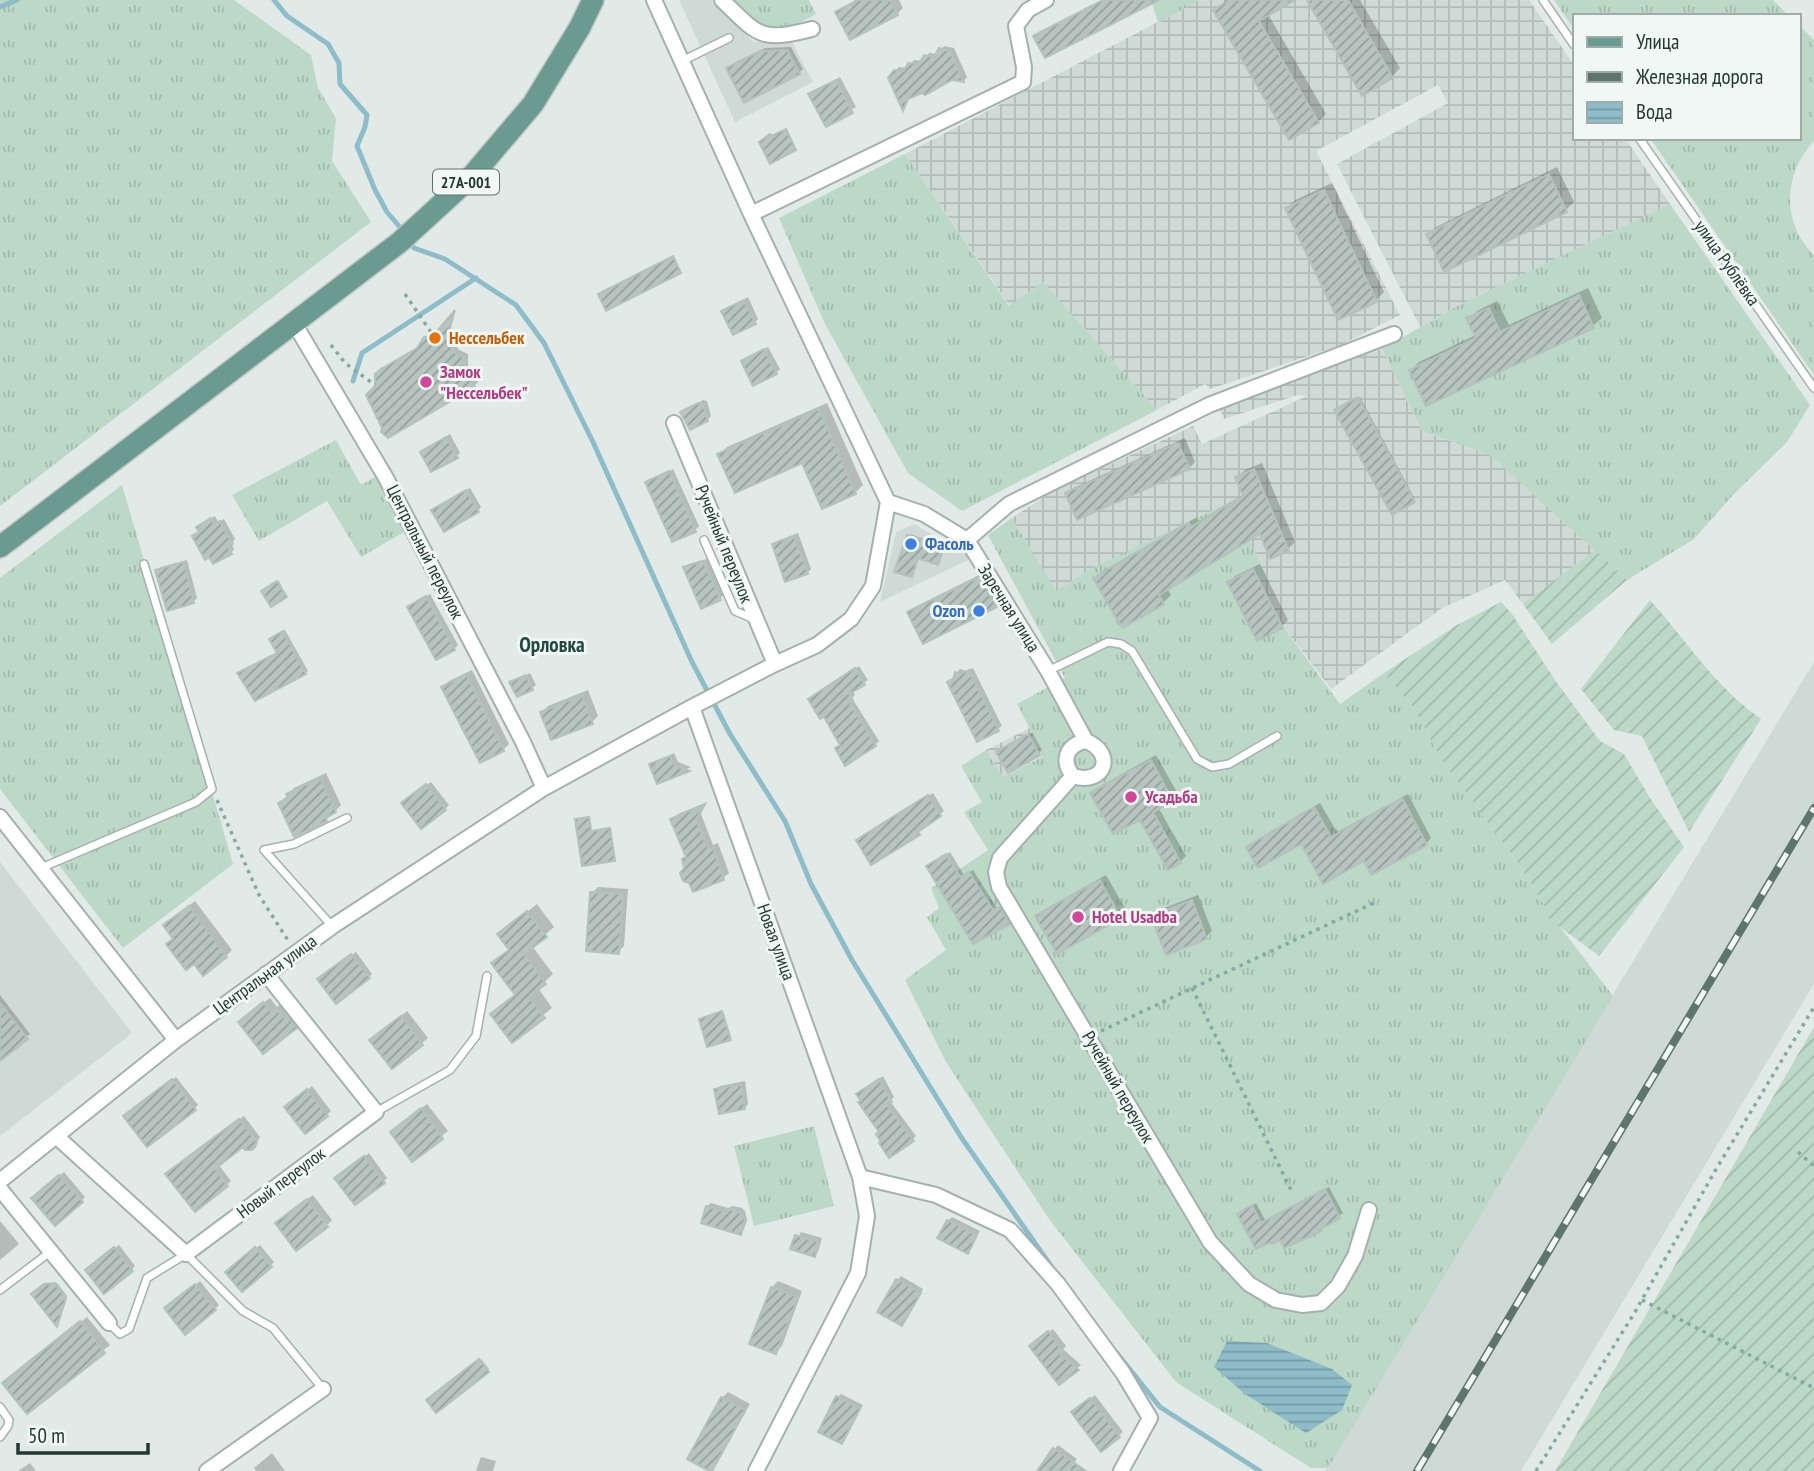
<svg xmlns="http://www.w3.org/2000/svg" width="1814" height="1471" viewBox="0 0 1814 1471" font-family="'PT Sans Narrow',sans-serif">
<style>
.built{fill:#cfd9d5}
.industrial{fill:url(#industrial-grid)}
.grass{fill:url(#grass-tufts)}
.garden{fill:url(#garden-furrows)}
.water{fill:url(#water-rules)}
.shadow{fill:#0003}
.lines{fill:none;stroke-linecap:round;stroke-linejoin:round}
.stream{stroke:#8fbcc9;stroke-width:5}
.building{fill:url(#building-hatch);stroke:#b4c2bd;stroke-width:2}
.service-casing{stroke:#a4b1ad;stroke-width:10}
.minor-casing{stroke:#a4b1ad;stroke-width:18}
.primary-casing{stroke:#c1c7c6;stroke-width:24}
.path{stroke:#85aaa1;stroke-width:3.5;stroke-dasharray:3.5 5;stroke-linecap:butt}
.service{stroke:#fff;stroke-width:7}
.minor{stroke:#fff;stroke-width:14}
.primary{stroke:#6b9a91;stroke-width:21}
.rail-casing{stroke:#5e746f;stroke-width:8}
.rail{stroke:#f1f7f4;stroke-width:5;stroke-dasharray:16;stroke-linecap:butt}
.food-dot{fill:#e8710a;stroke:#f1f7f4;stroke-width:2.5}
.hotel-dot{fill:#d1479c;stroke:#f1f7f4;stroke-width:2.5}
.shop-dot{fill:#3f7fe0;stroke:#f1f7f4;stroke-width:2.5}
.labels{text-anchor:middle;stroke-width:6;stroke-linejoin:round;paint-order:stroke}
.shield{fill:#f1f7f4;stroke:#61716e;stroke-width:2}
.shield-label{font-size:16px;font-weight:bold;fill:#233834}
.street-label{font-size:18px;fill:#233834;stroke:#f1f7f4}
.food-label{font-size:18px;font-weight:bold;fill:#c56008;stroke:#f1f7f4;text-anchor:start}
.hotel-label{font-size:18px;font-weight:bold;fill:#b23c85;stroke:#f1f7f4;text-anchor:start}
.shop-label{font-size:18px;font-weight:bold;fill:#366cbe;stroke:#f1f7f4;text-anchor:start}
.quarter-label{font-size:21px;font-weight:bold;fill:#224841;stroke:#f1f7f4}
</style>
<defs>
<pattern id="industrial-grid" width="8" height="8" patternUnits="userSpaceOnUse" patternTransform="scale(1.75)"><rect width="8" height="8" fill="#cfd9d5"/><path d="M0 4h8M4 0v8" fill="none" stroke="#b1bbb7"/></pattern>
<pattern id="grass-tufts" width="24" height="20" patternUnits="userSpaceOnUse" patternTransform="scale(1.75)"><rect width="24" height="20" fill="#bcd8c6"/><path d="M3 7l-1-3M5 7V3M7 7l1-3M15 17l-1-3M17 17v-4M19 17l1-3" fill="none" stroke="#a1baab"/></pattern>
<pattern id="garden-furrows" width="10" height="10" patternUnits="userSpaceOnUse" patternTransform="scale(1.75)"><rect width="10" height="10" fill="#bcd8c6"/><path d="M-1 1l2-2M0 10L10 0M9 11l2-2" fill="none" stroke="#a1baab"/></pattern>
<pattern id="water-rules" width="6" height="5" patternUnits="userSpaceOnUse" patternTransform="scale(1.75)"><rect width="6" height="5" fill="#8fbcc9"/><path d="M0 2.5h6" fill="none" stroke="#749aa4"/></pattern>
<pattern id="building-hatch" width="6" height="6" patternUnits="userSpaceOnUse" patternTransform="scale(1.75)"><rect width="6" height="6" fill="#b7c4bf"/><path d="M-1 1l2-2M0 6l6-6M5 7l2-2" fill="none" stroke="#94a09c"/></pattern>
</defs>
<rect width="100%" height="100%" fill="#e1eae6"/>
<path class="built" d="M679,0h32l43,42h38l21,40 -78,40z
M914,524l58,34 -92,44 16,-70z
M1814,662v322l-293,487h-196z
M0,862l132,171 -132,103z"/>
<path class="industrial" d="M1200,0h329l45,65v73h51l45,66 -211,101 -39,22 -83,-163 111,-61 -10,-18 -122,66 84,164 -59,30 -131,44 -5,-5 -48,26 -114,-128 -33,24 -105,-152z
M1382,349l40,82 68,24 105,95 -72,54 -18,-24 -63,28 -111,81 -82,-108 18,-2 -177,-10 -34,23 -44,-74 41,-27 140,-65 9,18 105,-48 -9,-1 -74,24 -4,-10 52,-22z
M1030,728l14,27 -41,22 -17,-27z"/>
<path class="grass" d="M0,0h234l77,55 7,33 18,30 -4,43 39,61 -371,284z
M728,0h81l7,14c-44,26 -51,15 -88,-14z
M1151,0h49l-42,23z
M1554,0h219l16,16h-215v13z
M1798,24l16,16v101c-31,33 -33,82 0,114v120l-164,-237h148z
M905,154l104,152 34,-24 114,128 -195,101 -54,-38 -83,-149 -46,-106z
M1670,204l140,201 -23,37 -54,53 -39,44 -67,41 -137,-125 -68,-24 -40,-82 77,-44z
M336,440l25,45 14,-8 31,54 -45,26 -34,-56 -68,40 -27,-46z
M122,485l111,379 -110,84 -123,-159v-211z
M1230,502l38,77 -18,3 90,122 44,-31 30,35 27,51 79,107 27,44 66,86 -285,472h-17l-135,-86 -127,-163 -103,-157 -41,-82 41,-30 -19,-33 12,-9 -8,-20 57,-38 -24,-38 18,-10 -21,-36 25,-16 17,27 41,-21 -27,-52 48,-26 -77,-143 24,-17 44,73 34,-22z
M814,1126l20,80 -80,20 -20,-80z"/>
<path class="garden" d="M1595,550l32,30 -75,64 -29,-40z
M1650,600c38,42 63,85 111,119l-72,113 -47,-96 -28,-6 -33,-41z
M1501,602l11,12 45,69 43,58 24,13 26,44 34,49 -85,109 -51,-38 -1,-8 -27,-44 -79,-107 -27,-51 -30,-35 73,-48z
M1814,1027v444h-259z"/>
<path class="water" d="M1227,1341l40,2 65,26 20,16 -10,25 -36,23 -61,-39 -31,-27z"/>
<path class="shadow" d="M855,0h44l4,8 -6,6 -60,-2z
M1103,0h44l-112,36 4,-4z
M1226,0h66l-24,14 58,100 -8,8 -103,-112z
M1309,0h51l40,68 -8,9z
M944,46l10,2 13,29 -3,4 -12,-3 -42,19 -6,11 -9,-37 4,-4 8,1 7,-8 9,1 6,-8 9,1z
M791,47l12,22 -4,4 -71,-5 37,-20z
M840,77l16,30 -30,18 -12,-34z
M787,129l8,20 -34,-7 11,-8 1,2z
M1557,167l17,35 -8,8 -138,25 8,-8z
M1332,183l52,109 -8,8 -89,-91 8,-9z
M1588,288l14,30 -9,8 -166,78 -16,-34 8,-8 57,-27 -7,-16 8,-8 20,-10 12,24z
M748,297l10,22 -3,3 -32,-10z
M438,333l5,14 3,1 4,-13 9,15 9,4v12l10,16 -4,4h-97v-11l9,-9 34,-20 10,-12z
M768,347l12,22 -4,4 -32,-12z
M1360,397l55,102 -23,13 -54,-103z
M703,400l4,1 4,15 -4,4 -24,-8z
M827,403l36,82 -8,8 -52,-32 -84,-6 8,-8z
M450,434l10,19 -4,3 -34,-4z
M1185,438l10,24 -6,6 -122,26 6,-6z
M1262,463l33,79 -7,7 -27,-17 -94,56 4,7 -8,8 -68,-24 8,-8 94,-54 2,4 45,-27 -7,-17 8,-7z
M673,469l26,57 -4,4 -48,-47z
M470,488l11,19 -3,4 -41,-4z
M215,516l3,6 6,-3 11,20 -4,5 3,5 -3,4 -31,-22 -2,-4z
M798,533l13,36 -4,4 -33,-28 3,-4z
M910,534l34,12 -5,15 -20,-5 -6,18z
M707,559l16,36 -3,4 -35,-31 4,-4z
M187,560l10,38 -4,4 -36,-31 4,-4z
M1260,564l28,56 -6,6 -53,-44 6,-6z
M985,572l17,28 -6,6 -87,7 6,-6z
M279,581l7,15 -21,-6z
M430,594l28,51 -4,4 -45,-42z
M285,630l23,41 -3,2h-65l39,-21 -5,-16z
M859,666l9,14 -16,10 3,5 -3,3 27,43 -4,4 -33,-1 -28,-48z
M973,668l29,58 -24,14 -29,-58 11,-13 6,2z
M472,670l37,74 -6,6 -22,11 -38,-74 6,-6z
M530,673l6,12 -4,3 -20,-5z
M588,690l10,26 -6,6 -50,-10 6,-6z
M1032,732l10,18 -3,4 -40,-2z
M674,753l4,9 13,5 -33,15 -7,-17z
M1156,755l22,39 -20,13 28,49 -6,6 -40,-45 -48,-24 5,-5z
M326,773l15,32 -15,15 -46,-17 14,-15z
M431,782l18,23 -4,4 -38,-9z
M933,793l11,18 -23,17 -2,6 -61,6z
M1408,794l23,44 -5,6 -62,15 -63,-17 -53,5 6,-5 66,-39 17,29z
M707,802l-6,12 12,31 5,-2 11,30 -6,5 -37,-10 1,-12 -14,-37 5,-5z
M590,817l2,14 19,-3 4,31 -38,-39z
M950,852l14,23 9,-5 24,38 6,-3 9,14 -3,4 -77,-60z
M1106,875l20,35 -6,6 -62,36 -20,-36 6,-6z
M598,887l30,2 -4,57 -6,6 -26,-59z
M1198,895l14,36 -6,6 -53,-20 6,-7z
M195,901l37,49 -6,6 -51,-18 -4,-19z
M537,904l17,23 -22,19 21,28 -15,14 14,20 -40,32 -20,-26 24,-20 -6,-45 -11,-15z
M356,952l16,22 -3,3 -46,-1z
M0,995l30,39 -30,21z
M270,998l7,9 5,-5 20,19 -6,6 -50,-11z
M407,1011l21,27 -36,29 -14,-32z
M723,1011l8,26 -1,1 -29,-19z
M883,1076l11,21 -4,4 26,35 -4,4 -29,1 -2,-9 -18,-32 -1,-10z
M176,1077l22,28 -4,4 -65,4z
M745,1081l3,23 -3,4 -29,-19 4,-3z
M312,1086l19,25 -26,21 -15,-28z
M427,1104l21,27 -35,28 -15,-33z
M244,1116l16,21 -4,7h-13l-25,20 13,17 -36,29 -23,-40z
M369,1153l18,25 -3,3 -44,-6z
M64,1172l21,25 -4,4 -44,-6z
M1329,1187l14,26 -19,12 -3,5 -15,8 -26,-1 -41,-23 17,-11 9,17z
M313,1195l19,25 -6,6 -43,-8z
M711,1203l17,5 5,-2 9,2 3,3 2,9 -3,9 -4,4 -33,-27z
M952,1217l28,14 -13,21 -19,-31z
M0,1221l19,23 -19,16z
M801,1232l21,6 -4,14 -3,3 -22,-7z
M119,1245l16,21 -3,3 -41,-2z
M260,1245l14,17 -3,3 -40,3z
M901,1276l22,13 -18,31 -7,-40z
M200,1281l19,24 -4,4 -45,-4z
M778,1281l24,10 -20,55 -6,6 -4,-65z
M57,1283l10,13 -9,28 -24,-30 13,-10z
M87,1317l23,28 -83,66 -16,-34z
M1053,1329l13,17 -3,3 18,16 -21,18 -25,-41z
M481,1359l8,10 -53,42 -8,-11z
M728,1392l22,12 -33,60 -6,6 11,-72z
M841,1394l22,11 -21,37 -4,-45z
M1095,1395l28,37 -22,17 -24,-40z
M1058,1445l19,14 -9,12h-29z
M272,1453l13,18h-29l-2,-3z
M481,1457l15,4 -3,10h-17z
M30,1463l6,8h-18z"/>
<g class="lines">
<path class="stream" d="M274,0l13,16 41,28 11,19 1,21 27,31 -2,12 -8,19 18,44 12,22 17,20
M0,7l17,-7
M409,240l5,8 31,11 71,46 28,38 49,99 99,220 38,72 55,87 26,63 41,76 109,177 90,129
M353,381l9,-28 114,-75
M1116,1352l44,55 100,64"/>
</g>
<path class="building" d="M858,0h32l8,15 -48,25 -15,-28z
M1103,0h56l-114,58 -12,-22z
M1230,0h65l-36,21 60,102 -30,17 -76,-130z
M1307,0h41l45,78 -31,18z
M939,48l11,3 14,31 -12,-2 -27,15 -3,-2 -14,6 -5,12 -15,-33 6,-8 10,1 4,-8 11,1 5,-9 10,2z
M787,50l13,24 -56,29 -18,-35 34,-17z
M836,80l17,33 -27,14 -18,-33z
M786,129l10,21 -26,14 -11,-22 11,-8 1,2z
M1549,174l18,38 -123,60 -18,-38z
M1324,190l53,112 -39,18 -53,-112z
M673,256l8,17 -75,38 -8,-17z
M1579,295l15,33 -168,78 -17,-36 67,-32 -10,-20 23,-10 11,24z
M744,300l12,24 -23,11 -12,-24z
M455,310l-8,29 9,15 9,4v12l10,17 -87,51 -7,-6 1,-4 -16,-33 9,-9v-12l6,-5 36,-21 7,-11 9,-1z
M764,349l13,25 -24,12 -12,-25z
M1358,397l57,105 -23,13 -58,-105z
M698,403l5,1 5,17 -18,9 -10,-18z
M819,409l37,85 -34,15 -20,-46 -67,30 -18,-39z
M446,437l12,21 -27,14 -11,-20z
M1178,443l12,26 -113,51 -12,-27z
M1254,469l35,82 -19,8 -10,-25 -101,61 5,9 -42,24 -29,-50 96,-55 2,4 52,-31 -8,-19z
M669,471l27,61 -24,10 -27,-60z
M466,490l13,22 -35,20 -13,-22z
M211,518l3,6 6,-3 13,23 -5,3 4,7 -19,10 -4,-7 -4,3 -13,-24 7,-4 -3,-5z
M907,535l37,12 -6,18 -20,-7 -6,19 -18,-5z
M794,536l14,38 -23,8 -13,-38z
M703,561l18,39 -20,9 -18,-42z
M184,562l10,41 -27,8 -12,-41z
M1253,569l30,59 -26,13 -30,-59z
M979,577l18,30 -74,37 -16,-32z
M277,581l10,16 -16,10 -10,-16z
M426,596l29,54 -19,10 -29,-53z
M283,631l23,43 -51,27 -18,-28 40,-20 -8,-14z
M855,668l10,17 -16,9 4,6 -4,2 27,44 -31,20 -10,-18 5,-3 -16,-28 -4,2 -12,-20z
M969,670l30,61 -22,11 -30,-60 6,-3 2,-7 6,2z
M466,674l38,77 -24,12 -39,-76z
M526,675l7,15 -16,7 -8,-15z
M582,695l11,29 -42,16 -11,-28z
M1028,734l12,21 -32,18 -12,-21z
M670,756l4,9 16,6 -33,13 -8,-20z
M1151,760l22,41 -20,11 28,51 -13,7 -28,-50 -27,14 -23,-41z
M320,778l16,34 -11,6 2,3 -33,16 -16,-34 10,-5 -2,-4z
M426,784l20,26 -25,19 -20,-26z
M928,795l13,21 -23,16 2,3 -49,30 -15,-25z
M1402,798l25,47 -56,30 -7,-14 -41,23 -22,-40 -43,24 -12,-21 68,-40 17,30z
M704,805l-8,15 12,29 5,-2 11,33 -31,12 -4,-9 -6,-2 -3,-8 4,-5 -2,-9 4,-2 -16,-38z
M589,817l2,14 19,-3 5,33 -33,5 -7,-47z
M946,854l14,23 9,-5 24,38 7,-3 10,17 -37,20 -47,-78z
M1100,880l21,38 -64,36 -22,-38z
M590,892l33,2 -4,60 -33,-3z
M1192,900l15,39 -41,16 -15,-39z
M189,906l38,51 -24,19 -9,-12 -8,6 -20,-26 7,-5 -10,-14z
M527,911l20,26 -23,17 22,30 -17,13 16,21 -33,25 -22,-29 25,-19 -24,-32 18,-13 -12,-16z
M351,954l19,24 -34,26 -19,-25z
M263,1002l7,9 5,-4 9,11 3,-3 10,13 -34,26 -25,-32z
M0,1003l28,36 -28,22z
M722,1011l9,29 -24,7 -8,-28z
M401,1016l22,29 -31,24 -23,-29z
M172,1079l24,31 -49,37 -24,-31z
M879,1079l13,23 -5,3 27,36 -25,17 -10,-15 2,-1 -5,-8 3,-2 -21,-30 3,-1 -5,-7z
M741,1084l4,25 -26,5 -5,-25z
M307,1089l21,27 -23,18 -21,-27z
M421,1108l22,31 -31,23 -22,-30z
M239,1119l18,23 -2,5 -3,3h-7l-2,-3 -28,22 13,17 -33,26 -30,-38z
M364,1156l21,27 -30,22 -21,-27z
M59,1175l24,27 -28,24 -24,-28z
M1325,1189l15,29 -19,11 1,2 -38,17 -4,-8 -8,4 -1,-2 -15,7 -19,-35 15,-9 9,18z
M307,1199l21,28 -32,24 -21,-28z
M706,1206l17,5 5,-2 10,2 7,8 -4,16 -40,-12z
M947,1220l30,15 -9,19 -31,-16z
M795,1235l24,7 -4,15 -25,-8z
M114,1247l19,24 -29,23 -19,-24z
M255,1247l17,20 -30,25 -17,-20z
M896,1279l25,14 -19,33 -25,-14z
M55,1283l11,15 -9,29 -26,-33 13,-10z
M195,1284l21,26 -31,25 -21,-27z
M771,1287l27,10 -22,57 -27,-10z
M80,1321l25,32 -78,61 -25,-31z
M1048,1331l15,20 -3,3 19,16 -20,15 -30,-39z
M479,1359l10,13 -53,41 -10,-13z
M836,1396l24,13 -18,35 -24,-12z
M721,1397l24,13 -33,61h-3l-22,-12z
M1090,1398l30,39 -19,15 -30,-40z
M1053,1448l33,23h-49z"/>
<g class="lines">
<defs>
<path id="service" d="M1543,0l31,45
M682,61l47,-23
M1639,138l175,250
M704,540l31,71 19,8
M1048,671l60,-29 13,2 11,7 65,108 15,8 17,-3 48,-28
M41,868l155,-66 16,-13 -68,-225
M332,926l-68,-76 30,-6 53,-26
M376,1112l74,-42 26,-34 11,-60
M0,1290l50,-38
M109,1323l11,11 9,-5 18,-51 39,-24 57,57 30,17 50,61
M0,1407l9,13 -1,6 -8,11"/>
<path id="minor" d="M654,0l97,214 137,288
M722,0c37,36 38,42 90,29
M751,214l272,-132 1,-15 -8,-41 12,-16 18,-10
M294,323l92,155 136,262 22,48
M674,423l101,241
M888,502l36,12 43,26 81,131 38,70c30,12 19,45 -13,35
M967,540l42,-36 200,-99 185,-71
M692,707l168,470 7,39 -9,57 -102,198
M1073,776l-73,82 -4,14 3,15 211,355 39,42 27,16 26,5 19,-2 17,-17 17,-30 14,-46
M1073,776c-12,-15 -7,-31 13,-35
M0,817l176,223
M56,1136l130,118 190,-142 -110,-138
M860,1177l76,18 74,35 48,54 65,89 27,45 -29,53
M0,1181l176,-141 157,-114 211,-138 148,-81 83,-43 42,-19 34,-26 22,-33 15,-84
M0,1189l109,134
M207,1471l116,-82"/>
<path id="primary" d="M0,547l400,-305 71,-65 62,-73 47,-77 13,-27"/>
</defs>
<use href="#service" class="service-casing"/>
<use href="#minor" class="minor-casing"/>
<use href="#primary" class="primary-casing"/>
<path class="path" d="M405,294l30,44
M331,345l14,18 30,22
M217,800l42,95 30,47
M1192,988l99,202
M1101,1031l277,-130
M1798,1152l16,14
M1642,1300l172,88
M1536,1471l99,-159 80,-141 99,-164"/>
<use href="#service" class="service"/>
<use href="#minor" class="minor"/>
<use href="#primary" class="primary"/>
<defs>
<path id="rail" d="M1417,1471l397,-663"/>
</defs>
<use href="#rail" class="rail-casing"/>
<use href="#rail" class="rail"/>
</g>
<circle class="food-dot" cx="435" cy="338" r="7"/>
<g class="hotel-dot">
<circle cx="426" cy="382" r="7"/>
<circle cx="1131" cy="797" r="7"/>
<circle cx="1078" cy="917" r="7"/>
</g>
<g class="shop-dot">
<circle cx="911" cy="544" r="7"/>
<circle cx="979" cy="611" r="7"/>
</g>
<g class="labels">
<rect class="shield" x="433" y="169.5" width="66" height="25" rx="5"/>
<g class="shield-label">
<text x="466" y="188">27А-001</text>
</g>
<g class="street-label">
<text transform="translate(1727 263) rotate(55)" y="6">улица Рублёвка</text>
<text transform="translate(724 544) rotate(68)" y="6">Ручейный переулок</text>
<text transform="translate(425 552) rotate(63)" y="6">Центральный переулок</text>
<text transform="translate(1009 608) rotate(58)" y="6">Заречная улица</text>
<text transform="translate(776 942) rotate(70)" y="6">Новая улица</text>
<text transform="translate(265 975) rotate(-36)" y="6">Центральная улица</text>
<text transform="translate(1118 1087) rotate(60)" y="6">Ручейный переулок</text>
<text transform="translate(281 1183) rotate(-37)" y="6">Новый переулок</text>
</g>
<g class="food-label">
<text x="449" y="344">Нессельбек</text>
</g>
<g class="hotel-label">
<text x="440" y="378">Замок<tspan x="440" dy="21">"Нессельбек"</tspan></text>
<text x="1145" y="803">Усадьба</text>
<text x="1092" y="923">Hotel Usadba</text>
</g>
<g class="shop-label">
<text x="925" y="550">Фасоль</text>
<text x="965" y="617" text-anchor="end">Ozon</text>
</g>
<g class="quarter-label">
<text x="552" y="652">Орловка</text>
</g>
</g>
<rect x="1573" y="14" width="228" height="126" fill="#f1f7f4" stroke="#9faba7" stroke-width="2"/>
<rect x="1587" y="37" width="35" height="10" fill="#6b9a91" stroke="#9faba7" stroke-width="2"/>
<text x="1636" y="49" font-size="21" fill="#233834">Улица</text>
<rect x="1587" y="72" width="35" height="10" fill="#5e746f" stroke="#9faba7" stroke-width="2"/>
<text x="1636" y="84" font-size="21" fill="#233834">Железная дорога</text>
<rect x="1587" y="102" width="35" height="21" fill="url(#water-rules)" stroke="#9faba7" stroke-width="2"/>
<text x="1636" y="119" font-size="21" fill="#233834">Вода</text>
<path d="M18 1443v10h130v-10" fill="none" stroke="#233834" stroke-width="3.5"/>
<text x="28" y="1443" font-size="21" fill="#233834" stroke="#f1f7f4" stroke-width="5" paint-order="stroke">50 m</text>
</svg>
